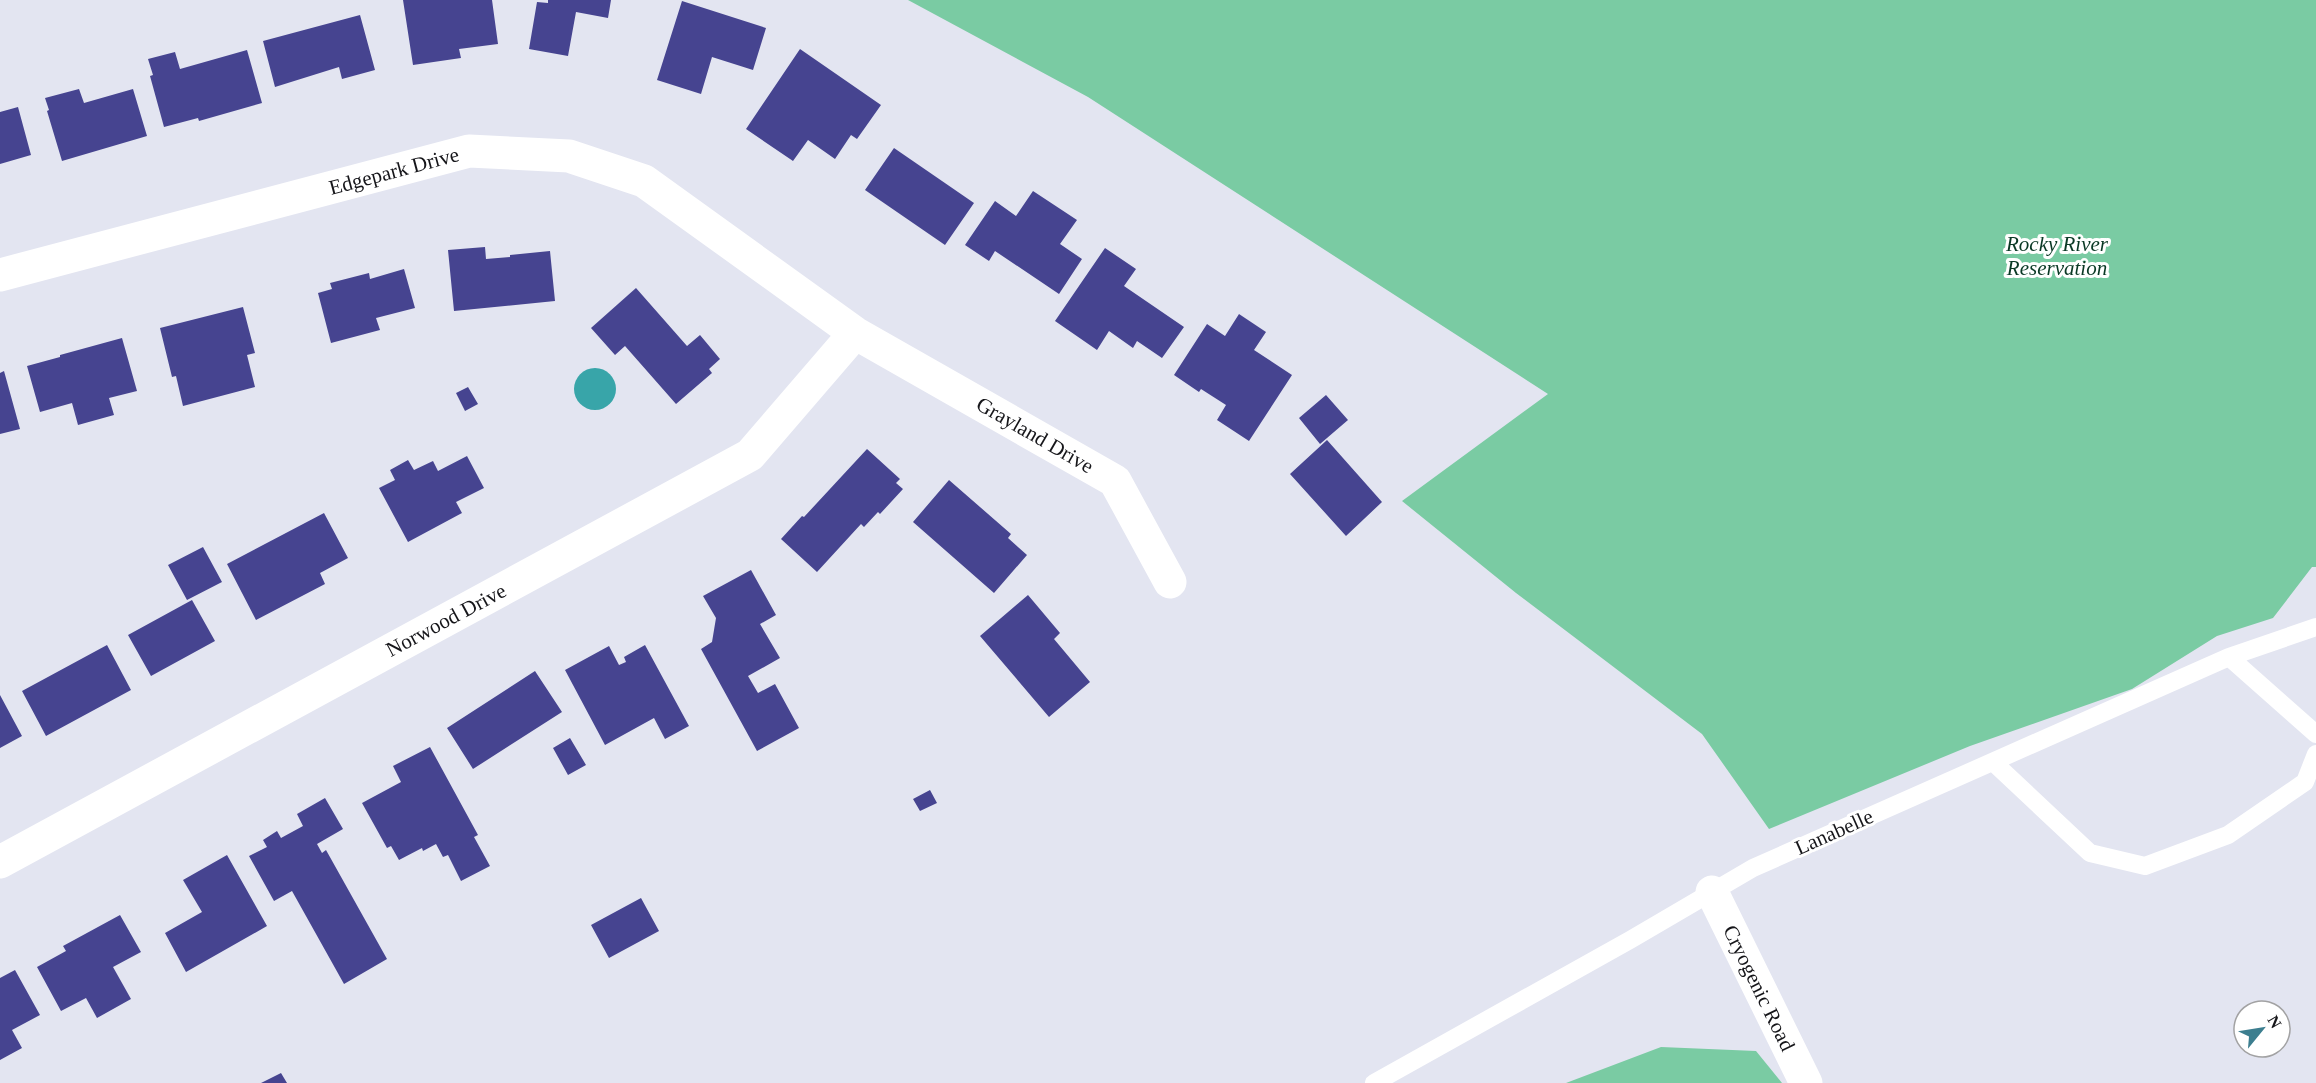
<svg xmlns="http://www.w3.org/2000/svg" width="2316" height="1083" viewBox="0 0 2316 1083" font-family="'Times New Roman',serif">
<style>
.green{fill:#7acba3}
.water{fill:#38a5a9}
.building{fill:#464490}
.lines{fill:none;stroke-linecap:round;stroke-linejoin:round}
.lane{stroke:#fff;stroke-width:18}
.street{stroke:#fff;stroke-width:33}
.labels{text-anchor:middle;stroke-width:6;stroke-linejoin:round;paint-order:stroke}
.street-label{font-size:21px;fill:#16161a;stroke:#fff}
.park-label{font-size:21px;font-style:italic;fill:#0a3925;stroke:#fff}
</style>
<rect width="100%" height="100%" fill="#e3e5f1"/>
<path class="green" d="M908,0h1408v567h-4l-39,51 -56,18 -85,53 -162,57 -201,83 -67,-95 -186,-141 -114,-92 146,-107 -460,-297z
M1661,1047l95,4 26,32h-216z"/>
<path class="water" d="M574 389a21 21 0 1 1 42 0a21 21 0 1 1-42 0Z"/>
<path class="building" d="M403,0h89l6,44 -39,5 2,9 -48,7z
M548,0h63l-3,18 -32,-6 -8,44 -39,-7 8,-47 11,1z
M682,1l84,27 -13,42 -41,-13 -11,37 -44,-14z
M360,15l15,55 -33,9 -3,-12 -64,20 -12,-46z
M800,49l81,56 -24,34 -6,-4 -16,24 -27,-19 -15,21 -47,-32z
M247,50l15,53 -63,18 -1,-3 -34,9 -14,-51 3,-1 -5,-16 27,-7 5,17z
M79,89l5,14 49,-14 14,47 -85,25 -15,-50 2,-1 -4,-12z
M18,107l13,48 -31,9v-52z
M894,148l80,55 -29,42 -80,-55z
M1033,191l44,29 -17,24 22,15 -23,35 -64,-43 -6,10 -24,-16 30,-44 21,15z
M485,247l1,12 24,-2v-2l40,-4 5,50 -101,10 -6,-61z
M1105,248l31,21 -12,17 60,41 -22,31 -25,-17 -4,7 -24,-17 -12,19 -42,-29z
M404,269l11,39 -39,10 4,12 -49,13 -13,-50 14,-4 -2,-6 39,-10 1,6z
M636,288l51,58 13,-11 20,24 -11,10 3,4 -36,31 -51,-58 -10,9 -24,-27z
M243,307l12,46 -8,2 8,32 -72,19 -7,-30 -4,1 -12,-49z
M1239,314l27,18 -12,18 38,25 -43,66 -32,-21 9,-15 -25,-16 -2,3 -25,-17 33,-51 18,12z
M122,338l15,53 -28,7 5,17 -36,10 -6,-22 -32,9 -13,-46 33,-9v-2z
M4,371l16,58 -20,5v-61z
M468,387l10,17 -13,7 -9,-18z
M1326,395l22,25 -28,24 -21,-26z
M1327,440l55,62 -36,34 -56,-62z
M867,449l33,30 -4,4 7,6 -23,25 -2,-2 -14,15 -3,-3 -44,48 -36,-33 21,-23 2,1z
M467,456l17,32 -28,14 6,11 -54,29 -29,-54 16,-8 -5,-10 18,-10 6,10 19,-9 5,10z
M949,480l62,54 -3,4 19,17 -33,38 -81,-71z
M324,513l24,45 -28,15 5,11 -69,36 -29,-56z
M203,547l19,35 -35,18 -19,-35z
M751,570l25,45 -16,9 20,34 -32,18 10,17 17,-9 24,44 -42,23 -56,-102 11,-7 4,-24 -13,-22z
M1028,595l32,38 -6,6 36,43 -41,35 -69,-81z
M192,600l23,41 -64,35 -23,-41z
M107,645l24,45 -85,46 -24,-45z
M645,645l44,81 -24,13 -11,-21 -49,27 -40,-75 44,-24 10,19 7,-3 -2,-5z
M535,671l27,41 -89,57 -26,-41z
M0,695l22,41 -22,12z
M570,738l16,27 -18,10 -15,-27z
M430,747l48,88 -4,2 16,29 -29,15 -13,-26 -5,2 -7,-13 -13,7 -1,-3 -23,12 -8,-14 -4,2 -25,-45 39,-21 -8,-16z
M930,790l7,13 -17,8 -7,-12z
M325,798l18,31 -26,15 5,9 4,-3 61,109 -43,25 -52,-93 -18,10 -25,-45 18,-9 -4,-7 14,-9 4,7 22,-12 -6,-12z
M227,855l40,71 -81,46 -21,-39 37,-21 -19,-32z
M641,898l18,33 -50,27 -18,-33z
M120,915l21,37 -28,15 18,32 -34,19 -11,-20 -25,13 -24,-44 29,-16 -3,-5z
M15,970l25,45 -28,15 10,18 -22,12v-82z
M281,1073l6,10h-26z"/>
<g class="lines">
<path class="lane" d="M2229,657l87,77
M1993,762l97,91 55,13 83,-31 77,-53 11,-28
M1374,1083l256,-143 123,-72 476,-211 87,-30"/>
<path class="street" d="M0,275l469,-124 100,5 75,25 211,152 260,148 55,101
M0,862l750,-407 105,-122
M1712,892l94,191"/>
</g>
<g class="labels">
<g class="street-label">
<text transform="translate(394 171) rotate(-15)" y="7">Edgepark Drive</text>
<text transform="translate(1035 435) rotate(30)" y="7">Grayland Drive</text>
<text transform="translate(446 620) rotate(-28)" y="7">Norwood Drive</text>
<text transform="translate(1834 832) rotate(-24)" y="7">Lanabelle</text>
<text transform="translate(1759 988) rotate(64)" y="7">Cryogenic Road</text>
</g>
<g class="park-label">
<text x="2057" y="251">Rocky River<tspan x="2057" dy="24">Reservation</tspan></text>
</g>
</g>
<g transform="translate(2262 1029) rotate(60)"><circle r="28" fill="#ffffff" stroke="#a2a2a3" stroke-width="1.5"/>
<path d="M0-4.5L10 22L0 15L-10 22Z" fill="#3c7e8f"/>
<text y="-9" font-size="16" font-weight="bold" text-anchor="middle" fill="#16161a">N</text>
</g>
</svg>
